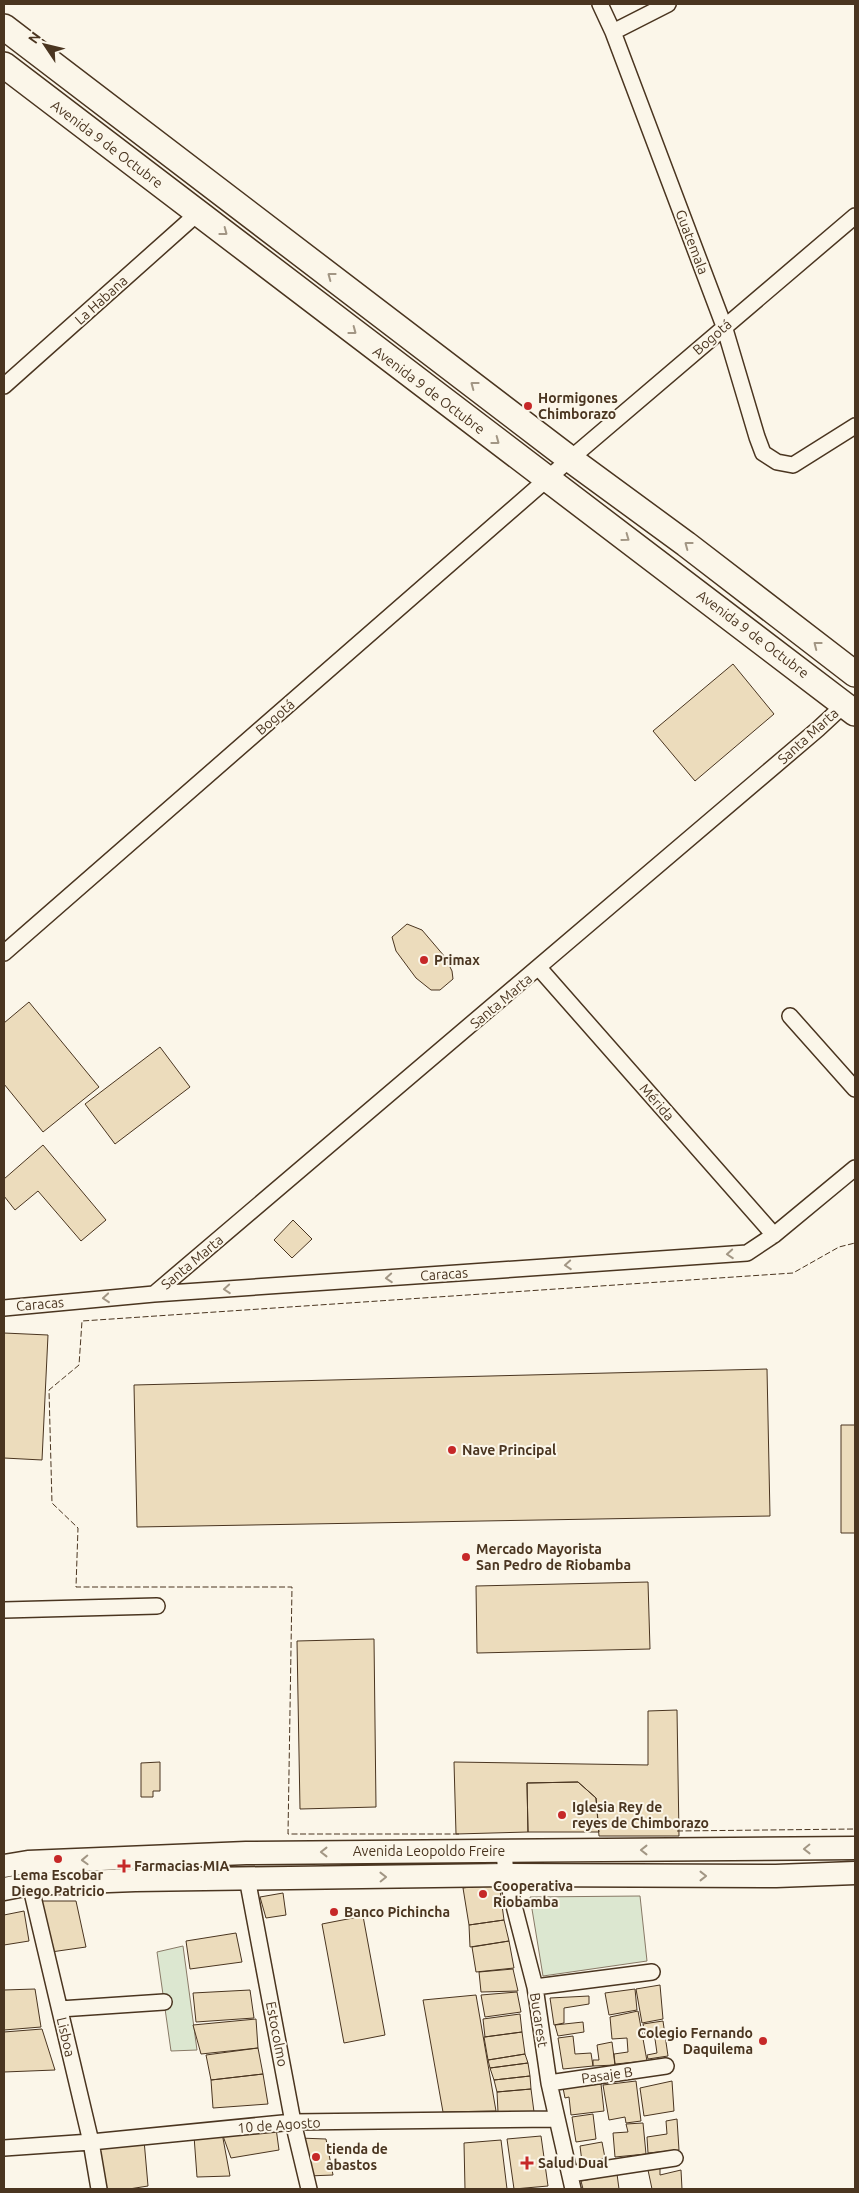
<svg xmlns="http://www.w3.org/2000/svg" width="859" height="2193" viewBox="0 0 859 2193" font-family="Ubuntu,sans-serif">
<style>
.green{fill:#dce7d0;stroke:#887966}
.building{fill:#ecdcbc;stroke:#4a3520}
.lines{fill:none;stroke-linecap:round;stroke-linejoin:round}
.minor-casing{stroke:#4a3520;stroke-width:18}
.secondary-casing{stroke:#4a3520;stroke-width:25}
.primary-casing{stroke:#4a3520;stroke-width:28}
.minor{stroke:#fbf6e9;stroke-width:15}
.secondary{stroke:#fbf6e9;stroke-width:22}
.primary{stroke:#fbf6e9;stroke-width:25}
.fence{stroke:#4a3520;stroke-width:1;stroke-dasharray:6 2.5;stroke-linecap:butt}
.oneway{stroke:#a29684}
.poi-dot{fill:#c62828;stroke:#fbf6e9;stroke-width:2}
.labels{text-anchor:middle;stroke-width:4;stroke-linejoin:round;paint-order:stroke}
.street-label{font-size:14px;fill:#4a3520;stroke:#fbf6e9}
.poi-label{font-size:14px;font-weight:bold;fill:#4a3520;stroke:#fbf6e9;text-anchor:start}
</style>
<rect width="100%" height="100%" fill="#fbf6e9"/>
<path class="green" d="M640,1896l7,65 -104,15 -13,-79z
M183,1946l14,104 -26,1 -14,-99z"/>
<path class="building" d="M733,664l41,50 -79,67 -42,-50z
M407,924l15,6 23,27 7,14 1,8 -13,11h-9l-15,-12 -20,-27 -4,-14z
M29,1002l70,85 -56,45 -39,-48v-61z
M160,1047l30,40 -75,57 -30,-40z
M43,1145l63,75 -25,21 -43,-50 -23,19 -11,-14v-17z
M293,1220l19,19 -20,19 -18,-18z
M4,1333l44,2 -6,125 -38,-2z
M767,1369l3,147 -633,11 -3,-142z
M841,1425h14v108h-14z
M648,1582l2,67 -173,4 -1,-67z
M374,1639l2,168 -76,2 -3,-168z
M677,1710l2,126h-80l-3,-38 -18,-16 -51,1 1,49 -72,2 -2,-72 194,3v-54z
M160,1762v29h-7v6h-12v-34z
M578,1782l18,16 3,34h-71l-1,-49z
M499,1883l5,37 -35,5 -6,-37z
M283,1893l3,22 -20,3 -6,-21z
M41,1901h35l10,46 -35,5z
M24,1911l5,30 -25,4v-30z
M363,1916l22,119 -41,8 -22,-119z
M504,1920l5,21 -39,6 -1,-22z
M236,1933l6,29 -52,7 -4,-28z
M509,1941l5,27 -38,4 -4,-25z
M513,1969l5,22 -37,1 -2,-20z
M660,1985l3,34 -21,4 -6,-34z
M35,1989l6,38 -37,3v-40z
M635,1989l2,21 -28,5 -4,-22z
M250,1990l4,28 -58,4 -3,-29z
M517,1992l4,20 -36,5 -4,-22z
M476,1995l20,116 -53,1 -20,-112z
M589,1996v8l-25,4v15l-10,2 -4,-27z
M638,2011l9,50 -32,3 -1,-10 14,-2 -1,-14 -15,1 -2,-22z
M520,2014l2,18 -37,5 -2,-18z
M256,2019l2,29 -57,6 -8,-29z
M663,2021l5,35 -20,3 -1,-4 10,-2 -3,-21 -9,2 -2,-10z
M583,2022l1,10 -26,4 -3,-11z
M42,2029l13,41 -51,2v-40z
M522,2032l3,22 -37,6 -4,-23z
M573,2036l2,18 16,-1 2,13 -30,3 -5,-31z
M612,2042l3,23 -22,1v-6h6l-2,-15z
M258,2048l5,26 -52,6 -5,-25z
M525,2054l3,9 -38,5 -2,-8z
M528,2063l2,13 -36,4 -4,-12z
M263,2074l5,30 -55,4 -2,-28z
M530,2076l1,13 -34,3 -3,-12z
M636,2081l5,40 -15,2 -1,-6 -16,3 -6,-35z
M672,2081l2,30 -30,5 -4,-28z
M601,2084l3,27 -33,4 -2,-18 -4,1 -2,-10z
M531,2089l3,23h-36l-1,-20z
M593,2114l3,25 -20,3 -4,-25z
M677,2119l2,31 -31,3 -1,-16 20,-3 -1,-13z
M643,2123l3,31 -31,3 -2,-24 15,-1 -2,-8z
M276,2128l3,22 -48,8 -8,-22z
M222,2133l8,43 -33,1 -3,-41z
M541,2136l7,50 -34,3 -7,-50z
M299,2138l27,1 7,36 -25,1z
M144,2140l4,46 -19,3h-27l-6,-43z
M501,2140l6,49h-42l-1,-46z
M602,2142l3,16 -23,4 -2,-16z
M660,2168v7l21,-5 1,19h-30l-4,-19z
M617,2174l2,15h-36l-2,-8z"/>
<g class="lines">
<defs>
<path id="minor" d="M600,4l13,28 111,294 33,111 6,16 14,9 16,3 62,-39
M613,32l55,-28
M4,386l194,-173
M4,953l566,-494 285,-243
M539,968l235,267
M790,1016l65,73
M154,1294l664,-565 27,-25
M4,1308l150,-14 593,-41 27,-18 81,-67
M4,1610l153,-4
M504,1851l2,24 29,112 14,96 24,106
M247,1878l46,244 16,67
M30,1884l61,258 8,47
M535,1987l117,-15
M60,2009l104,-7
M549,2083l117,-17
M4,2148l87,-6 202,-20 263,-3
M570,2174l105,-16"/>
<path id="secondary" d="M4,1866l24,-4 218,-9 609,-5
M4,1889l26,-5 105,-4 371,-5 270,1 79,-3"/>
<path id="primary" d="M4,27l566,432 116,85 169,130
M4,65l851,648"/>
</defs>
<use href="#minor" class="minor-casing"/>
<use href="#secondary" class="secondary-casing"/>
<use href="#primary" class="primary-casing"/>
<use href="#minor" class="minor"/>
<use href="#secondary" class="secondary"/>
<use href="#primary" class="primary"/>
<path class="fence" d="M677,1831l178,-2
M459,1834h-171l4,-247h-216l2,-59 -26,-25 -3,-113 30,-25 3,-44 711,-48 46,-26 16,-4"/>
</g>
<defs><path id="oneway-chevron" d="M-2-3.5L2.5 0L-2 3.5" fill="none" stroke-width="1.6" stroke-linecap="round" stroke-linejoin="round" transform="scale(1.25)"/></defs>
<g class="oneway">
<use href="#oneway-chevron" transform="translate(224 232) rotate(37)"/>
<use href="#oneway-chevron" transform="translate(331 276) rotate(-143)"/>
<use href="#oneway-chevron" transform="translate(353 331) rotate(37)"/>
<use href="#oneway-chevron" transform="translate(474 385) rotate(-143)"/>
<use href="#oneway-chevron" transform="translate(496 441) rotate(37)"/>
<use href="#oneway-chevron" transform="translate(626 538) rotate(36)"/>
<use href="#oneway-chevron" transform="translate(688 545) rotate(-143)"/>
<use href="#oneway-chevron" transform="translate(817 645) rotate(-142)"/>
<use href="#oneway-chevron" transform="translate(730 1254) rotate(176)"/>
<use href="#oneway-chevron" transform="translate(568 1265) rotate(176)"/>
<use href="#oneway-chevron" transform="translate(389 1278) rotate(176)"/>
<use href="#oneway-chevron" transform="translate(227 1289) rotate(176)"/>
<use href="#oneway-chevron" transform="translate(106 1298) rotate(175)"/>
<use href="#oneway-chevron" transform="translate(807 1849) rotate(179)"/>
<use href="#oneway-chevron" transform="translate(644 1850) rotate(180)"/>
<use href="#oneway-chevron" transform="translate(324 1852) rotate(180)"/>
<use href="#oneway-chevron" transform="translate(85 1860) rotate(178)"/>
<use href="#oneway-chevron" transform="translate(703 1876)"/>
<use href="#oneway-chevron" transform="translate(383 1877) rotate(-1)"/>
</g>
<g class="poi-dot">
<circle cx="528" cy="406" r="5"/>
<circle cx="424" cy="960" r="5"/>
<circle cx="452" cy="1450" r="5"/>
<circle cx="466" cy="1557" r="5"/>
<circle cx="562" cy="1815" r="5"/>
<circle cx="58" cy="1859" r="5"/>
<path d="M121.5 1858.5h5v5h5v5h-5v5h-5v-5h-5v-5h5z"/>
<circle cx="483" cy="1894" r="5"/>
<circle cx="334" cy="1912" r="5"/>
<circle cx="763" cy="2041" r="5"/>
<circle cx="316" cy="2157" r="5"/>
<path d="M524.5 2155.5h5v5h5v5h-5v5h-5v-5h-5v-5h5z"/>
</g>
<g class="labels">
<g class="street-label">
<text transform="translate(107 144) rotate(37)" y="5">Avenida 9 de Octubre</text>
<text transform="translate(692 242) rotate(69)" y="5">Guatemala</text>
<text transform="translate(101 300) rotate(-42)" y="5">La Habana</text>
<text transform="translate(712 337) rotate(-41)" y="5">Bogotá</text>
<text transform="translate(429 390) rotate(37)" y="5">Avenida 9 de Octubre</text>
<text transform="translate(753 634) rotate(37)" y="5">Avenida 9 de Octubre</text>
<text transform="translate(275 717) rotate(-41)" y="5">Bogotá</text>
<text transform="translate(808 736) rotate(-42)" y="5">Santa Marta</text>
<text transform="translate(501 1001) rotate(-40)" y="5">Santa Marta</text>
<text transform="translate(657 1102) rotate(49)" y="5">Mérida</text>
<text transform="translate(192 1262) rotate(-40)" y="5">Santa Marta</text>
<text transform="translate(444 1274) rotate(-4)" y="5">Caracas</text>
<text transform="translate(40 1304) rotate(-5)" y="5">Caracas</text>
<text x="429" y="1856">Avenida Leopoldo Freire</text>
<text transform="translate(539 2020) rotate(81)" y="5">Bucarest</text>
<text transform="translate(277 2034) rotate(79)" y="5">Estocolmo</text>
<text transform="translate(66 2037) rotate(77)" y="5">Lisboa</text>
<text transform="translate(607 2075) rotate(-8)" y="5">Pasaje B</text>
<text transform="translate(279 2125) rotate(-4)" y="5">10 de Agosto</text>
</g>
<g class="poi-label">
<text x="538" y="403">Hormigones<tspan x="538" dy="16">Chimborazo</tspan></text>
<text x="434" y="965">Primax</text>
<text x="462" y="1455">Nave Principal</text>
<text x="476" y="1554">Mercado Mayorista<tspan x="476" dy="16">San Pedro de Riobamba</tspan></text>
<text x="572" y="1812">Iglesia Rey de<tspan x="572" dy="16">reyes de Chimborazo</tspan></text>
<text x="134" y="1871">Farmacias MIA</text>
<text x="58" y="1880" text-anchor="middle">Lema Escobar<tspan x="58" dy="16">Diego Patricio</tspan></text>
<text x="493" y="1891">Cooperativa<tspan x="493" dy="16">Riobamba</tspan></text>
<text x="344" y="1917">Banco Pichincha</text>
<text x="753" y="2038" text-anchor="end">Colegio Fernando<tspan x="753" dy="16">Daquilema</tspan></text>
<text x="326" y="2154">tienda de<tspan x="326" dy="16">abastos</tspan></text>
<text x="538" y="2168">Salud Dual</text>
</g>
</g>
<rect width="859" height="2193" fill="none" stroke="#4a3520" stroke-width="10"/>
<g transform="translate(45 45) rotate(305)" stroke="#fbf6e9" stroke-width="4" paint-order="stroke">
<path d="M0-4L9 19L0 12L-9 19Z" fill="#4a3520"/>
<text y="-8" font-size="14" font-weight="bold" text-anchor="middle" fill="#4a3520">N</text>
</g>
</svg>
